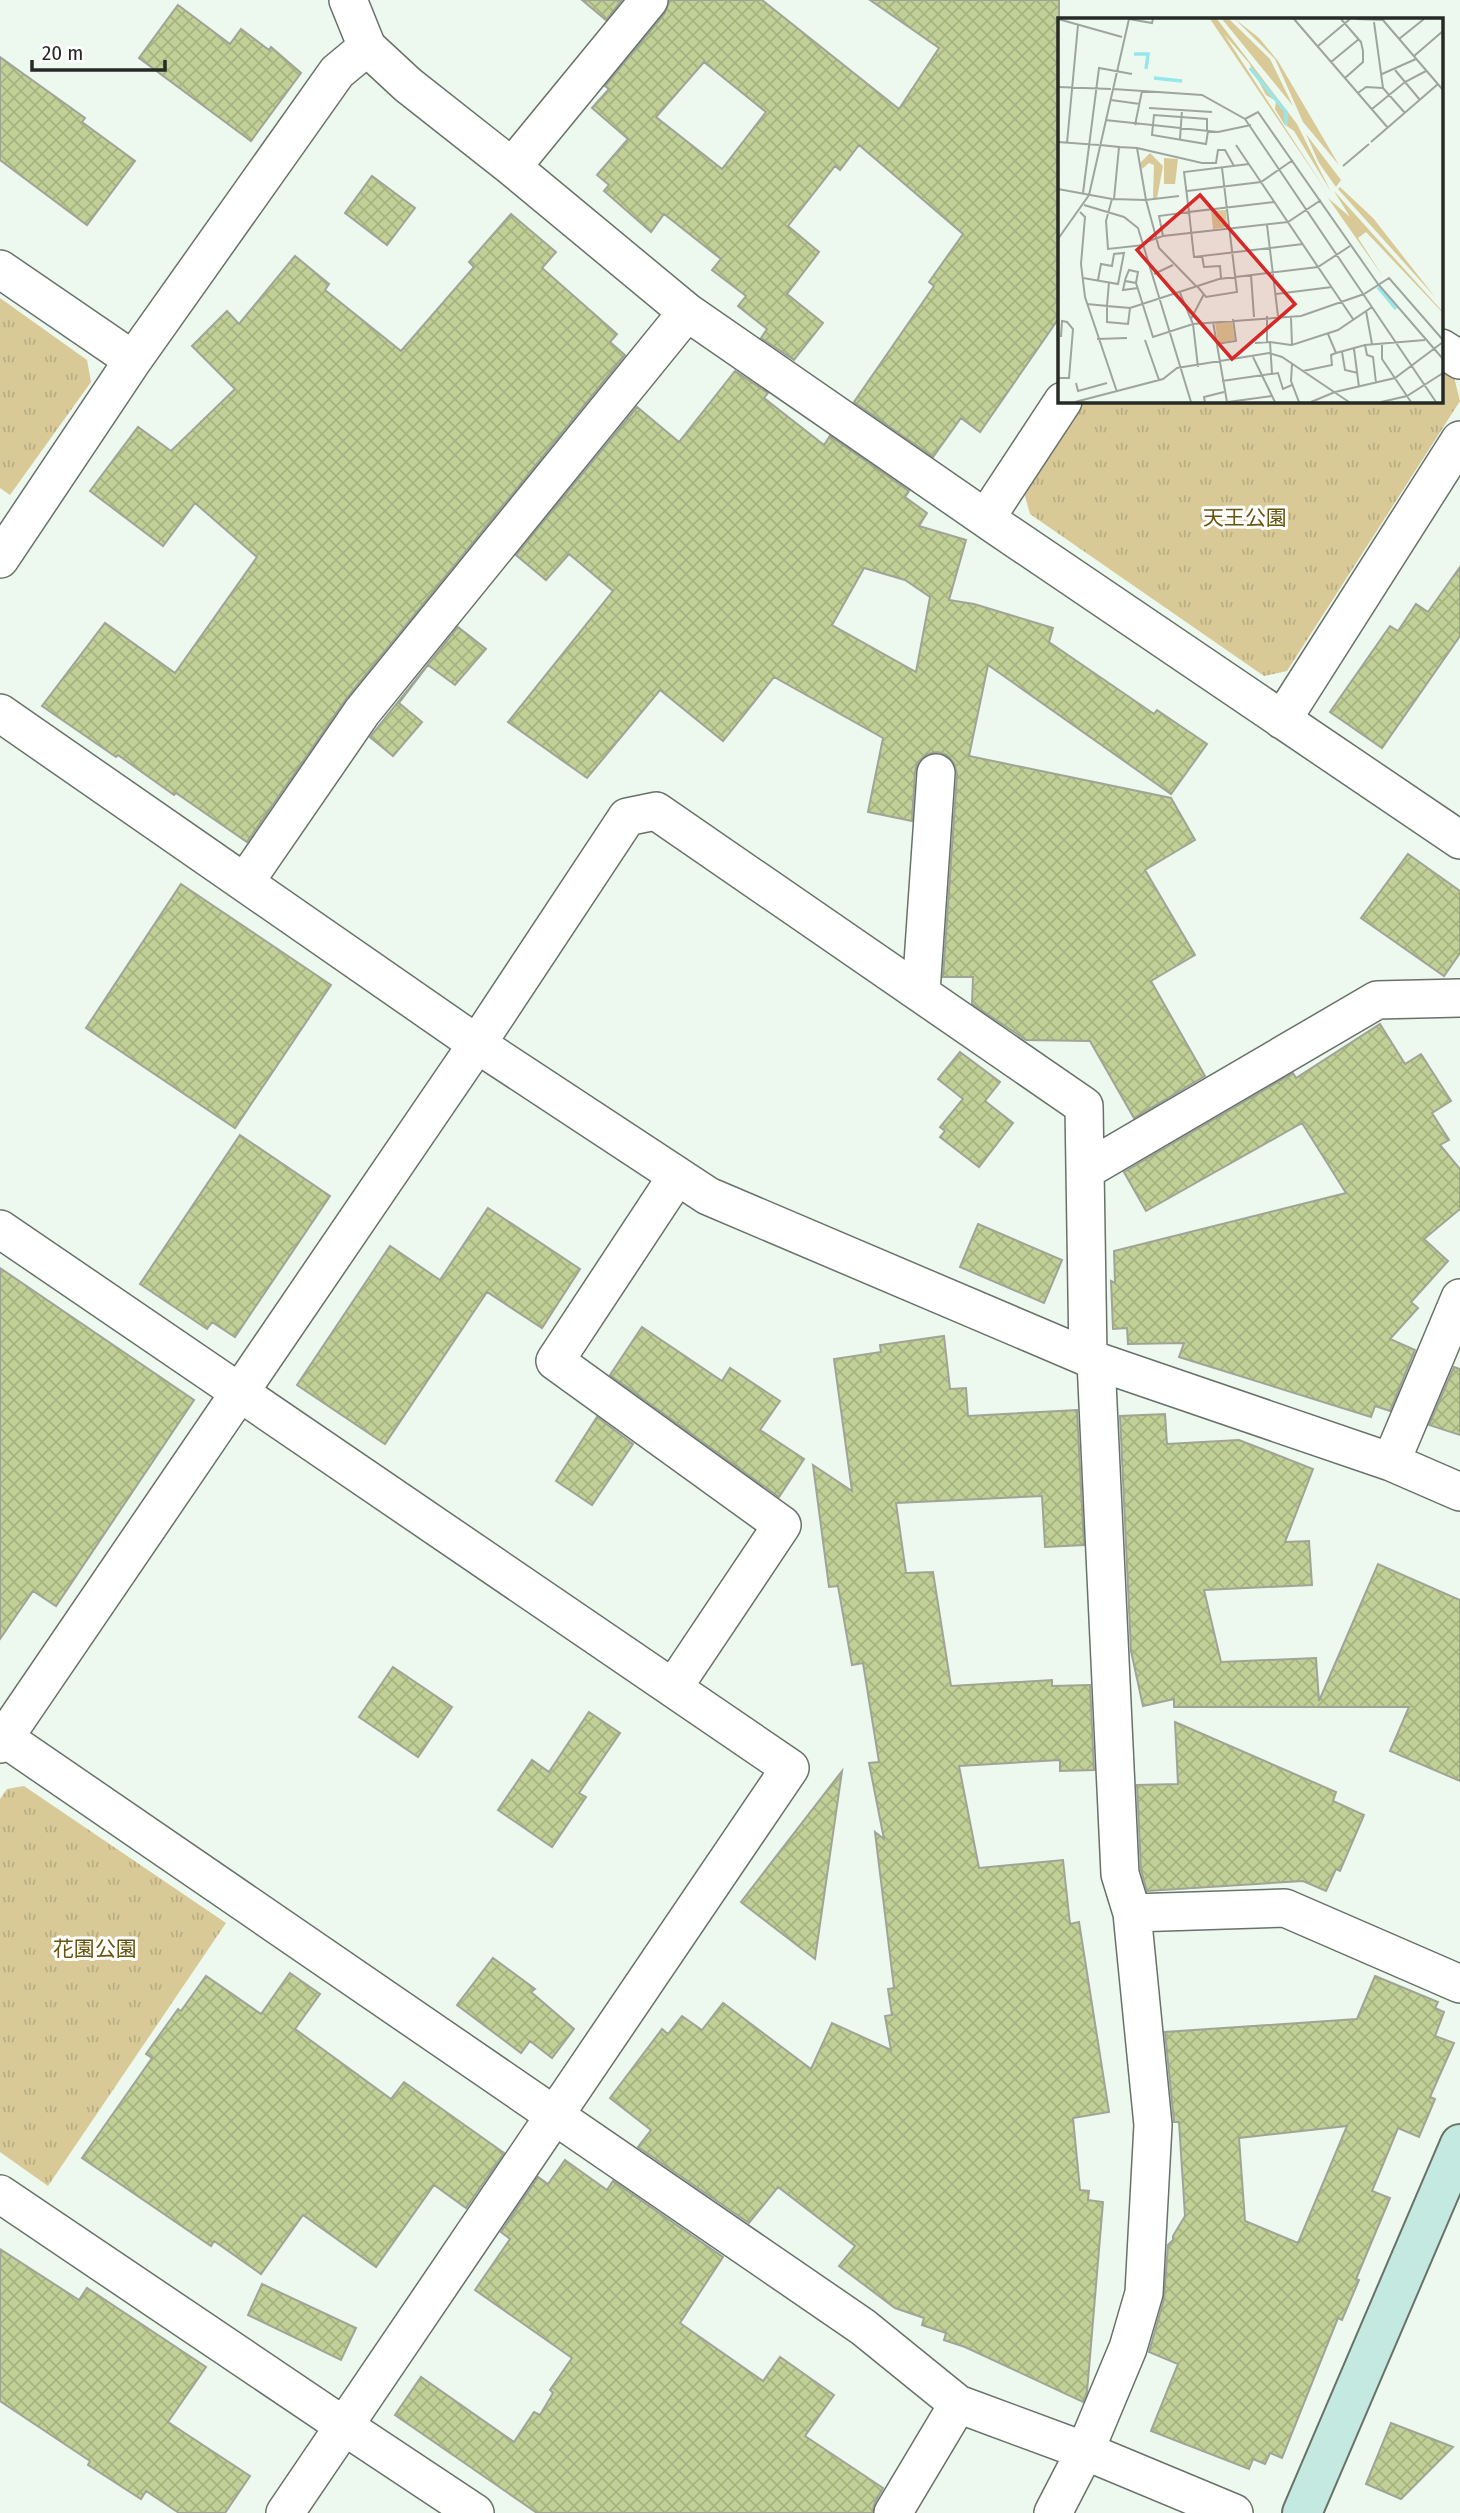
<svg xmlns="http://www.w3.org/2000/svg" width="1460" height="2513" viewBox="0 0 1460 2513" font-family="'Fira Sans Condensed','Noto Sans JP',sans-serif">
<style>
.park{fill:url(#park-tufts)}
.building{fill:url(#building-cross-hatch);stroke:#a0a497;stroke-width:2;fill-rule:evenodd}
.lines{fill:none;stroke-linecap:round;stroke-linejoin:round}
.street-casing{stroke:#687269;stroke-width:40}
.secondary-casing{stroke:#687269;stroke-width:42}
.street{stroke:#fff;stroke-width:37}
.secondary{stroke:#c4e9e0;stroke-width:38}
.labels{text-anchor:middle;stroke-width:6;stroke-linejoin:round;paint-order:stroke}
.park-label{font-size:21px;fill:#66540d;stroke:#fff}
.inset-river{fill:none;stroke:#96e7ec;stroke-width:3.5}
.inset-road{fill:none;stroke:#9da69e;stroke-width:2}
.view{fill:#d62828;fill-opacity:0.15;stroke:#d62828;stroke-width:3.5}
.inset-edge{fill:none;stroke:#262a26;stroke-width:3.5}
</style>
<defs>
<pattern id="park-tufts" width="24" height="20" patternUnits="userSpaceOnUse" patternTransform="scale(1.75)"><rect width="24" height="20" fill="#d8c997"/><path d="M3 7l-1-3M5 7V3M7 7l1-3M15 17l-1-3M17 17v-4M19 17l1-3" fill="none" stroke="#b9ad82"/></pattern>
<pattern id="building-cross-hatch" width="8" height="8" patternUnits="userSpaceOnUse" patternTransform="scale(1.75)"><rect width="8" height="8" fill="#c1d096"/><path d="M0 0l8 8M0 8l8-8" fill="none" stroke="#a6b381"/></pattern>
</defs>
<rect width="100%" height="100%" fill="#edf8ee"/>
<path class="park" d="M0,298l87,62 4,22 -81,113 -10,-7z
M1441,368l13,9 6,24 -173,270 -23,5 -234,-162 -7,-25 57,-88h361z
M24,1786l202,137 -178,263 -48,-34v-353l7,-10z"/>
<path class="building" d="M582,0h40l-16,20z
M669,0h93l137,109 40,-61 -69,-48h189v318l-79,114 -19,-14 -28,39 -79,-55 80,-116 -5,-4 34,-48 -104,-89 -19,25 -5,-4 -47,60 31,26 -32,42 36,29 -29,37 -33,-22 6,-9 -29,-23 8,-10 -34,-26 9,-11 -57,-45 -13,18 -47,-41 5,-6 -12,-10 31,-36 -36,-31 17,-19 -4,-3 60,-73zM704,62l62,50 -44,57 -66,-52z
M178,5l52,39 11,-15 28,21 2,-3 30,26 -50,68 -112,-83z
M0,57l85,61 -3,4 53,39 -48,64 -87,-65z
M372,176l43,32 -28,37 -42,-32z
M511,214l45,38 -14,16 75,66 -7,8 15,13 -279,344 -99,143 -71,-49 -2,2 -56,-40 -2,2 -74,-51 63,-83 70,50 82,-116 -62,-54 -32,43 -73,-55 48,-64 33,24 64,-62 -43,-43 35,-35 12,13 56,-68 34,28 -4,6 76,61 73,-84 -5,-5z
M735,371l33,22 -4,5 60,47 6,-9 79,55 -4,6 22,16 -8,13 47,14 -17,60 25,4 79,24 -4,14 105,72 3,-4 50,34 -36,50 -183,-129 -19,91 202,42 24,42 -50,30 50,85 -44,26 54,95 -71,42 -44,-77 -64,-1 -54,-36 1,-27h-30l14,-203 -3,-11 -7,-8 -9,-3 -11,2 -9,8 -3,10 -3,49 -44,-9 15,-74 -109,-61 -51,64 -63,-51 -73,88 -79,-56 105,-131 -44,-37 -23,26 -30,-25 121,-148 42,35zM864,568l41,12 25,17 -14,75 -84,-47z
M1460,567v69l-78,112 -52,-36 60,-86 8,5 18,-27 12,8z
M458,627l28,22 -31,36 -27,-20 -29,38 23,19 -29,34 -23,-19z
M1408,854l52,37v62l-16,23 -83,-58z
M181,884l150,101 -96,143 -149,-100z
M1380,1024l25,40 16,-10 30,47 -19,12 17,27 -9,5 20,24v40l-36,30 24,22 -37,41 7,6 -28,31 25,11 -25,61 -15,-5 -4,11 -192,-60 5,-14 -56,1 -1,-16 -14,1 -2,-48 4,2 -1,-32 232,-58 -44,-70 -156,88 -22,-39 169,-99 3,5z
M960,1052l40,30 -15,19 28,22 -34,44 -39,-30 5,-6 -5,-4 23,-28 -25,-20z
M240,1135l90,61 -95,141 -23,-15 -5,7 -67,-45z
M488,1208l92,61 -38,59 -55,-36 -102,152 -88,-59 93,-139 50,34z
M978,1224l84,36 -18,43 -84,-36z
M0,1268l194,132 -138,206 -23,-15 -33,48z
M642,1327l80,54 8,-13 50,33 -20,29 44,29 -25,38 -169,-122z
M944,1336l6,53 16,-1 2,28 109,-6 7,135 -39,2 -3,-51 -146,7 10,70 27,-1 18,114 101,-6v6l38,-1 4,85 -34,1v-11l-101,6 20,102 84,-8 7,64 9,-2 30,190 -36,6 7,72 9,1 -1,9 15,2 -16,190 -4,10 -118,-55 -21,-7 2,-7 -24,-8 2,-7 -29,-10 -56,-42 16,-20 -77,-59 -29,36 -111,-76 13,-17 -41,-32 52,-69 6,5 14,-18 20,14 21,-27 88,66 21,-46 59,27 -6,-34 7,-1 -4,-26 6,-1 -19,-156 9,7 -15,-76 10,-1 -16,-99 -11,2 -14,-79 -9,1 -16,-122 39,26 -18,-132 47,-7 -1,-7z
M1454,1367l6,2v66l-31,-10z
M1165,1414l2,30 72,-4 74,29 -28,73 24,-1 3,44 -108,5 17,72 95,-4 3,43 59,-137 82,36v181l-70,-30 19,-44h-235v-8l-31,7 -12,-55 -11,-235z
M597,1417l36,27 -41,61 -36,-24z
M393,1667l59,40 -34,50 -59,-40z
M589,1712l31,21 -41,60 7,4 -34,50 -54,-37 34,-50 17,12z
M1175,1722l161,70 -3,9 31,14 -24,56 -4,-2 -10,22 -23,-10 -156,10 -6,-21 -4,-85 41,-1z
M842,1771l-27,188 -74,-57z
M493,1958l42,31 -4,3 43,37 -22,29 -22,-17 -9,12 -64,-48z
M290,1973l30,21 -25,35 96,70 13,-17 100,71 -38,55 -32,-23 -58,82 -73,-52 -42,59 -47,-33 -3,5 -129,-88 70,-100 -6,-4 32,-45 3,2 25,-35 55,38z
M1375,1976l63,26 -3,6 9,4 -9,24 19,7 -24,54 5,2 -16,38 -21,-9 -26,63 18,7 -34,81 3,1 -17,40 -4,-2 -56,140 -12,-5 -5,11 -12,-5 -4,10 -98,-38 27,-67 -29,-12 15,-53 4,-54 5,-5v-4l12,-20 -6,-94h-5l-9,-90 192,-13zM1347,2126l-49,117 -53,-22 -6,-83z
M565,2160l42,30 6,-9 110,76 -43,66 83,58 17,-24 54,38 -29,41 78,52 -8,14 -3,11h-335l-142,-98 26,-38 93,65 20,-30 6,3 13,-22 -3,-3 22,-32 -97,-68 35,-51 -9,-7 37,-55 10,7z
M0,2249l79,51 8,-12 119,79 -38,55 82,54 -25,37h-46l-33,-22 -5,8 -53,-34 2,-4 -90,-60z
M262,2284l94,44 -15,32 -93,-45z
M1391,2423l62,24 -52,52 -35,-15z"/>
<g class="lines">
<defs>
<path id="street" d="M348,0l19,47 41,38 104,82 175,145 311,215 462,313
M512,167l137,-167
M0,269l133,91
M1441,348l19,12
M986,518l77,-117
M0,559l133,-199 204,-288 30,-25
M0,713l477,331 231,152 388,165 295,101 69,30
M1282,720l178,-280
M245,882l117,-170 325,-400
M921,992l15,-219
M1086,1170l291,-170 83,-2
M0,1229l790,539 -446,658 -344,-232
M1391,1462l69,-164
M673,1688l109,-163 -227,-164 122,-185
M0,1735l863,592 95,77 127,47 149,62
M0,1744l477,-700 150,-227 29,-6 428,295 4,251
M1132,1913l153,-5 175,76
M285,2513l59,-87 131,87
M893,2513l65,-109
M1053,2513l32,-62 43,-103 16,-55 9,-168 -21,-212 -12,-39 -24,-513"/>
<path id="secondary" d="M1302,2513l158,-369"/>
</defs>
<use href="#street" class="street-casing"/>
<use href="#secondary" class="secondary-casing"/>
<use href="#street" class="street"/>
<use href="#secondary" class="secondary"/>
</g>
<g class="labels">
<g class="park-label">
<text x="1245" y="525">天王公園</text>
<text x="95" y="1956">花園公園</text>
</g>
</g>
<g transform="translate(1058 18)">
<rect width="385" height="385" fill="#edf8ee"/>
<path d="M152,1h7l80,105 34,68 -37,-61 -10,-7 -9,-15 1,-8 -10,-6 -17,-32 -25,-29 103,158zM164,1h7l41,40 23,47zM177,1l24,19 19,23 61,104 -36,-43 -28,-63zM248,116l35,46 -5,7 -17,-24zM282,169l33,31 62,79 -97,-108zM276,173l109,121v1l-77,-81 -8,6 26,40 -56,-80 22,19z" fill="#d8c997"/>
<path d="M92,135l13,13 -6,32h-4l1,-33 -5,-2 -7,6 -2,-6z" fill="#d8c997"/>
<path d="M106,140l14,1 -3,25h-11z" fill="#d8c997"/>
<path d="M168,192l1,17 -14,2 -2,-18zM174,304l3,18 -17,3 -3,-20z" fill="#d8c997"/>
<path class="inset-river" d="M76,36h14l-2,15M192,50l36,44v13M96,60l28,3M320,269l18,22"/>
<path class="inset-road" d="M0,1l64,18M71,1l23,4 1,-4M236,1l94,109M283,1l20,23 2,9v11l-18,16M298,1l28,1M324,1l61,71M316,4l9,66M341,21l25,-20M260,28l32,-27M356,38l29,-25M273,44l28,-23M337,52l25,30M324,56l34,-15M0,69l53,2M55,71l89,6 43,24 191,283M300,75l8,-6 17,1 22,25M53,82l29,4M91,90l63,4M314,91l33,-27 21,-11M187,101l13,-7 120,172 65,75M47,102l113,12 33,-7M77,107l7,-34M149,113v-12l-53,-4 -2,20 54,9 2,-13M122,121l2,-29M0,124l41,3M313,124l67,-58M9,125l11,-118M42,127l19,2 -5,52M178,127l117,174M61,129l18,1 9,52 33,-4M79,130l65,15h14l2,-13h7l9,16M285,148l26,-22M0,171l54,10 34,1 13,48 37,38M129,173l74,-9 32,-22M25,175l16,-125 33,6M54,181l-6,22 2,28 36,-4M217,184l-86,10 5,45 109,-13M26,187l40,12 14,11 53,174M22,194l5,5 -4,47 4,33 32,95M209,207l11,91M105,218l-4,-20 30,-4 -5,-40 65,-8M0,221l31,-44 40,-176M85,225l20,-7 125,-14 33,-22M144,238l2,11 16,-1 1,12M96,256l19,-9M193,257l3,42M25,260l35,6 6,-31 -10,1 -2,12 -11,-2 -3,16M67,262l4,-10 9,2 -2,11M139,268l9,11 31,-5 -15,-124M80,270l-15,2 2,-9 11,2 17,54 40,-13 108,-8 63,-22 25,-16 54,62M122,275l13,31 5,43M218,276l56,-7M29,286l20,2v16l21,2 2,-16 -23,-2 2,-24M72,290l89,-29 99,-12 32,-21M308,293l6,33M233,300l1,27 46,-15 34,-23M133,301l13,-25M155,304l14,80M270,316l8,19 29,-8 60,-5M39,321l30,-1M87,322l14,40M209,324v-26M212,324l21,3M197,325l15,-1 2,32M158,326l20,-3 -3,-22M307,327l2,10 6,2 3,26M324,327v14l29,43M296,331l5,38M284,334l3,18 13,3M195,339l22,45M234,346l-1,17 8,21M245,353l29,-6 -1,-10 5,-2M0,360h11l4,-49 -6,-7 -5,-1 -1,16M164,363l56,-8 5,16 9,-4M18,365l2,8 29,-8M17,384l88,-23 14,-11 92,-15 13,4 67,45M147,384l-1,-5 20,-5M170,384l44,-6M253,384l24,-10 60,-14 48,-36M323,384l26,-6 36,-23"/>
<path class="view" d="M142,177l95,109 -63,55 -95,-109z"/>
<rect width="385" height="385" class="inset-edge"/>
</g>
<path d="M32 60v10h133v-10" fill="none" stroke="#262a26" stroke-width="3.5"/>
<text x="42" y="60" font-size="21" fill="#262a26" stroke="#ffffff" stroke-width="5" paint-order="stroke">20 m</text>
</svg>
